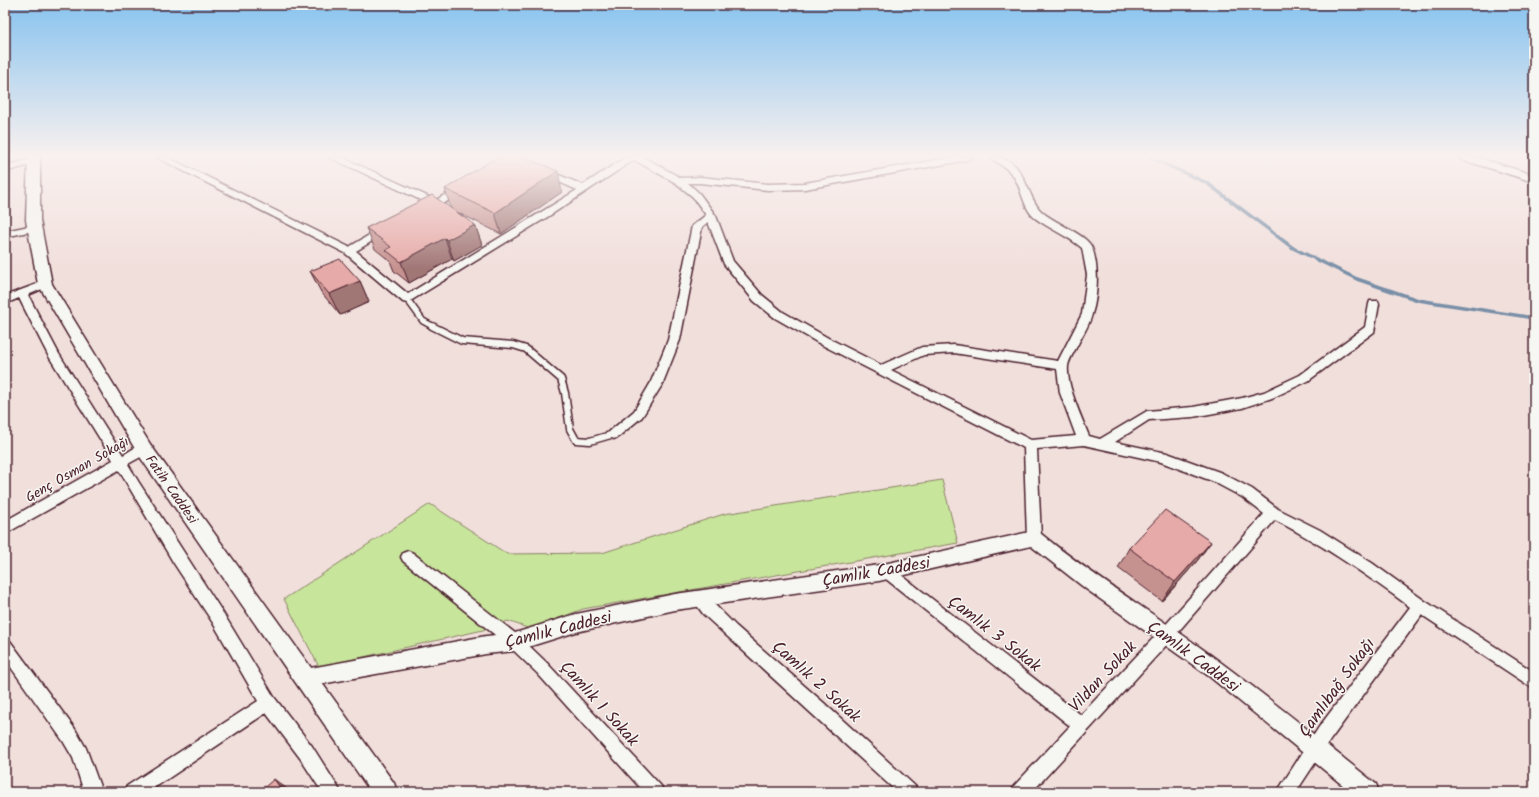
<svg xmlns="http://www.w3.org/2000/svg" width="1539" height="797" viewBox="0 0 1539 797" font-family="Kalam,sans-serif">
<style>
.green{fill:#c8e59c;stroke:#898264}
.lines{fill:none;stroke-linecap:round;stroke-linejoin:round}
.stream{stroke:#798fa7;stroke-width:3.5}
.service-far1-casing{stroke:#4a1f2b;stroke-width:8}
.service-casing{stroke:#4a1f2b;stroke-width:9}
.minor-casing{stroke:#4a1f2b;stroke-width:3}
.tertiary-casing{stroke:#4a1f2b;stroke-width:3}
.secondary-casing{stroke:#4a1f2b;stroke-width:3}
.service-far1{stroke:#f6f6f2;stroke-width:5}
.service{stroke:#f6f6f2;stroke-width:6}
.minor{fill:#f6f6f2;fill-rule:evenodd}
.tertiary{fill:#f6f6f2;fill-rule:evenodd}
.secondary{fill:#f6f6f2;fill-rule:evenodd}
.wall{fill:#c69290;stroke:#4a1f2b}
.shaded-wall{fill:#a17776;stroke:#4a1f2b}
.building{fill:#e6aaa8;stroke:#4a1f2b}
.labels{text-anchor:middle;stroke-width:3;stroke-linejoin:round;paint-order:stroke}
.street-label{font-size:14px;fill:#4a1f2b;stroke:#f6f6f2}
.near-street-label{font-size:17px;fill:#4a1f2b;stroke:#f6f6f2}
</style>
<rect width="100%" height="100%" fill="#f1dfdc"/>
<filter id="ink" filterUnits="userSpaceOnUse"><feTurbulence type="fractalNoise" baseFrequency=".025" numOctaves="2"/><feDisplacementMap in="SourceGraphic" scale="8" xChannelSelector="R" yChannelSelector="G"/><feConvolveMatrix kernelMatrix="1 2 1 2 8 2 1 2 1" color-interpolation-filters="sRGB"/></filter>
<g filter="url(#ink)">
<path class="green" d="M942,480l16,63 -375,66 -53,20 -22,-8 -25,9 -164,37 -35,-68 146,-95 77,50 95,-1 122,-39z"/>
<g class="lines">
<path class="stream" d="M1149,157l58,26 86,65 64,31 61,21 116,18"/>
<defs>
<path id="service-far1" d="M407,299l16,22 11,6"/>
<path id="service" d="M432,326l30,15 51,4 13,4 35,30 4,14 5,36 6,11 14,1 24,-7"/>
<path id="minor" d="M156,157h11l182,90 32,-19h6l2,2 -2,2 -31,19 52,43 169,-104 -36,-16v-4l3,-1 39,16 43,-28h17l38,21 19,-1 68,7 37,-1 148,-26h19l-4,3 -163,29 -37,1 -68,-7h-12l11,10 17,23 17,45 29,34 21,17 47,27 51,26 41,-18 32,-2 104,16 24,-47 5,-39 -5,-27c-14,-12 -32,-19 -47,-30 -12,-10 -13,-29 -21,-41 -6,-10 -17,-13 -23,-20 32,0 32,27 46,49 10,16 49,26 55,42 7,17 6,48 0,66 -2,9 -8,19 -13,28 -3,7 -10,17 -11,24 -2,19 14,52 21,70l11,3 47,-28 46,-4 49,-9 22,-6 36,-17 65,-48 4,-23 1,-3h8l1,3 -5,28 -66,49 -36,17 -30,10 -49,9 -44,3 -34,22 52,11 55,20 30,16 26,20 42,21 52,33 53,38 109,71v17l-112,-74 -91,124 -35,53h-19l42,-65 91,-120c-43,-32 -87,-62 -135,-87l-104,120 -139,152h-21l3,-6 56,-60 -189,-151 -2,-4 2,-4 5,-2 5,2 190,148 80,-85 103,-116 -22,-17 -30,-16 -51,-19 -77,-17 -47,4 4,89 -2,4 -5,2 -5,-2 -2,-4 -3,-90 -202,-103 -47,-27 -21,-17 -30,-37 -16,-42 -6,5 -22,113 -18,45 -20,32 -24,20 -4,2 -4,-2 -2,-3 2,-3 24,-20 16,-27 18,-44 24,-114 14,-11 -13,-18 -17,-14 -42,-23 -85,56 -142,87 -4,-1 -58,-49zM954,353l103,16 3,24 16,43 -45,4 -140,-70 33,-15z
M329,157h12l95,43 22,-13h6l2,2 -26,17 -13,6 -5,-3 7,-5z
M34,158l3,1v4l-32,9v-6z
M34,225l3,1 2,2 -2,2 -32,7v-6z
M45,281l5,3 -1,2 -21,9 31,59 64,101c8,-5 17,-12 25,-10l2,4 -2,4 -20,11 10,17 85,132 51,84 38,49 29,46h-19l-22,-34 -34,-45 -118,79h-24l3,-6 131,-85 -45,-78 -40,-61 -54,-92 -114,64v-13l108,-61 -65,-105 -29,-57 -14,6v-8z
M408,551l5,2 107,84 27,26 114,123 3,6h-20l-107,-119 -27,-26 -107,-86 -2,-4 2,-4z
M699,592l5,2 32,32 88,77 91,83 3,6h-21l-193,-177 -12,-16 2,-5z
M5,639l5,2 65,88 11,19 16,44h-18l-11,-34 -10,-17 -58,-82z"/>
<path id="tertiary" d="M1458,157h18l58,18v7l-74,-23z
M1034,531l6,2c51,42 107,76 161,115 60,43 117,90 175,136l3,8h-28l-141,-115 -124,-88 -55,-43 -152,35 -204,29 -99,22 -61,19 -29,3 -181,33 -7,-2 -3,-7 3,-7 7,-2 181,-33 29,-3 61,-19 99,-20 204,-29z"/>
<path id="secondary" d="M28,157h12v63l12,64 98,160 244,339 3,9h-26l-233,-338 -100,-170 -12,-64z"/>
</defs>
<use href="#service-far1" class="service-far1-casing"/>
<use href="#service" class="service-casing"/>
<use href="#minor" class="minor-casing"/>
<use href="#tertiary" class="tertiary-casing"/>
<use href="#secondary" class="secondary-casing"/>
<use href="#service-far1" class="service-far1"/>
<use href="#service" class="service"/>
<use href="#minor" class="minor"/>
<use href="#tertiary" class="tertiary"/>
<use href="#secondary" class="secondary"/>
</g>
<path class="wall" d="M445,189l117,3 -61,42 -44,-22 18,13 7,20 -28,16 -2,-2 -43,24 -15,-12 -4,-10 -15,-12 -9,-21 85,-19z
M310,271l50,10 9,21 -29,13 -19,-23z
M1211,542l-14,19 -35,40 -44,-33 11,-20z"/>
<path class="shaded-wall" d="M558,171l4,21 -61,42 -6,-21z
M475,225l7,20 -28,16 -7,-21z
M445,238l7,21 -43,24 -8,-21z
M360,281l9,21 -29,13 -11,-21z
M1211,542l-14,19 -35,40 13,-19z
M274,779l17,13h-8z"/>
<path class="building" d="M497,157h26l35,14 -63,42 -50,-24z
M432,195l43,30 -28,15 -2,-2 -44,24 -15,-12 5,-3 -25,-19z
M340,259l20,22 -31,13 -19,-23z
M1165,510l46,32 -36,40 -46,-34z
M274,779l9,13h-24z"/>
</g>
<linearGradient id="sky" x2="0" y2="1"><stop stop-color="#88c3ef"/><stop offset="0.58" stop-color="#f9f1ef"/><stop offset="1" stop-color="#f9f1ef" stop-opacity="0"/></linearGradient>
<rect width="1539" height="269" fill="url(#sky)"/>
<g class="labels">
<g class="street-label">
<text transform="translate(77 469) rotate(-30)" y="5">Genç Osman Sokağı</text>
<text transform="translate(172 489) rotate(55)" y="5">Fatih Caddesi</text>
</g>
<g class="near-street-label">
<text transform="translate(876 571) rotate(-10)" y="6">Çamlık Caddesi</text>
<text transform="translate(558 629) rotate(-14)" y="6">Çamlık Caddesi</text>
<text transform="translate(995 633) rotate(38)" y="6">Çamlık 3 Sokak</text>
<text transform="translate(1194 656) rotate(36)" y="6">Çamlık Caddesi</text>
<text transform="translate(1102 676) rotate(-47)" y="6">Vildan Sokak</text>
<text transform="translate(817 681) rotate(42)" y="6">Çamlık 2 Sokak</text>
<text transform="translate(1336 687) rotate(-54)" y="6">Çamlıbağ Sokağı</text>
<text transform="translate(600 703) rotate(48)" y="6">Çamlık 1 Sokak</text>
</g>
</g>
<rect width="1539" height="797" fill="none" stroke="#f6f6f2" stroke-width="20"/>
<rect x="10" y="10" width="1519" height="777" fill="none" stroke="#4a1f2b" stroke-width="1.5" filter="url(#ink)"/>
</svg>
